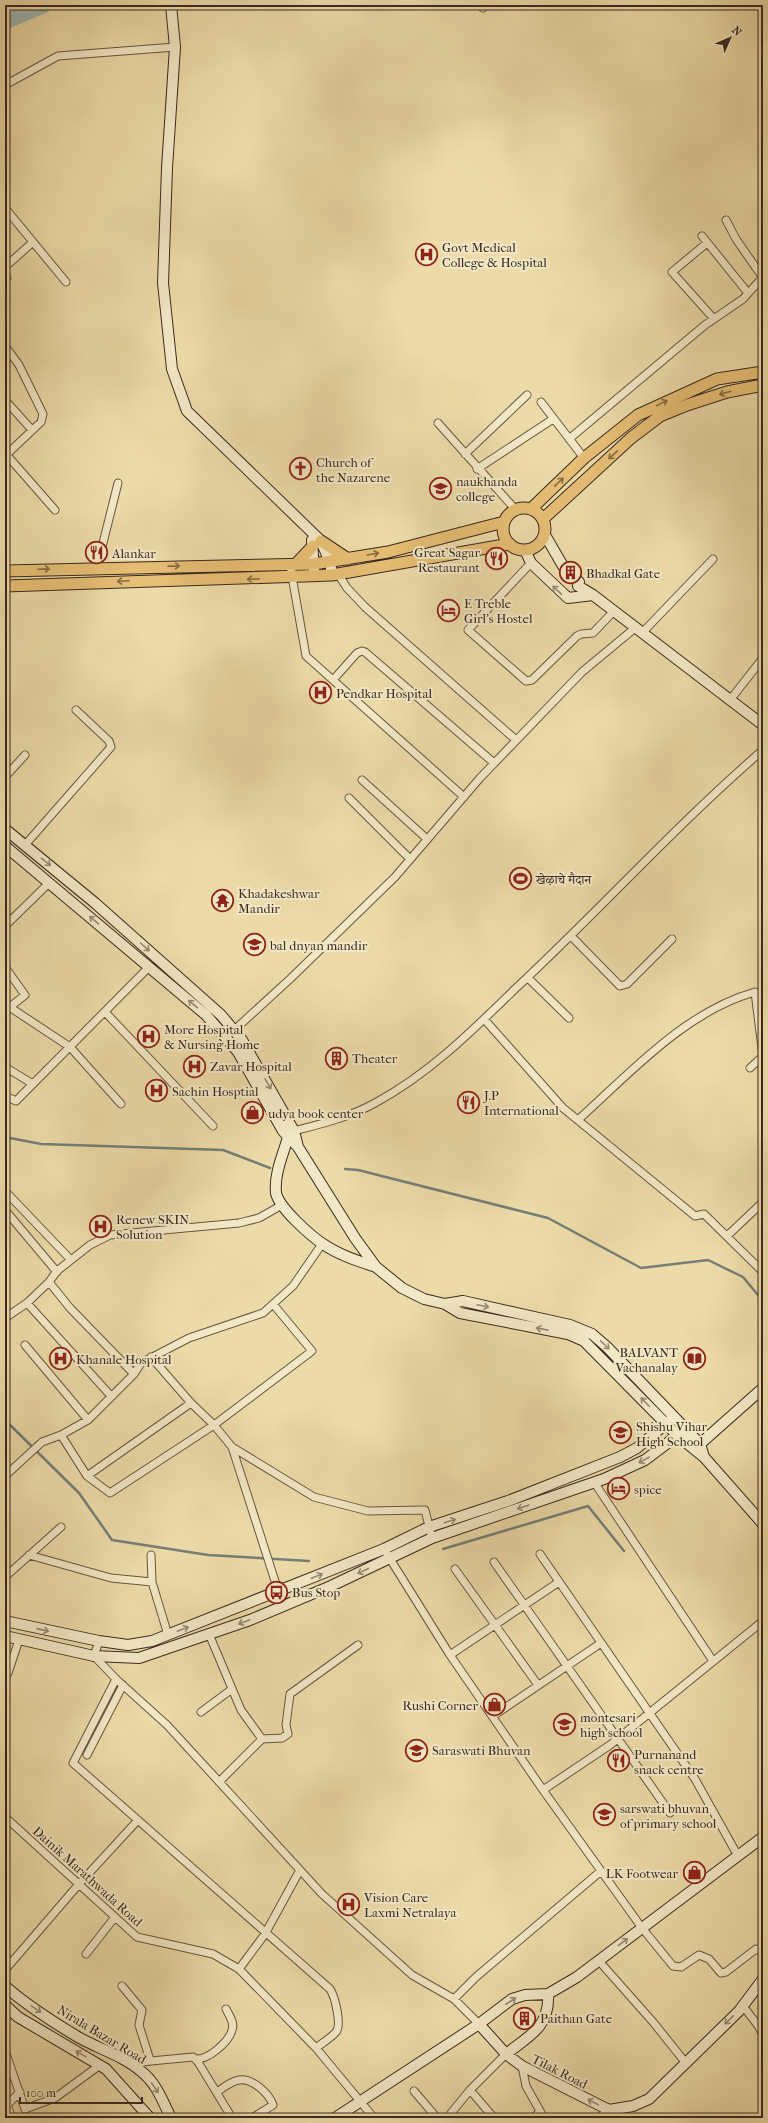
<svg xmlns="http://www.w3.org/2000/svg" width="768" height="2123" viewBox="0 0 768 2123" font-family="'IM FELL French Canon','Noto Serif Devanagari',serif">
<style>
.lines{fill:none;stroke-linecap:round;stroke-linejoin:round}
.stream{stroke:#747f77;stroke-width:2.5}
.river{stroke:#9cb9b2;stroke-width:15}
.street-casing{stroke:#665641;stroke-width:9}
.secondary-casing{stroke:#39291f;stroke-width:12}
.primary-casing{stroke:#39291f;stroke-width:13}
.street{stroke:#f3e8c6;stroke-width:7}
.secondary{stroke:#f3e8c6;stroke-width:10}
.primary{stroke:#e6be74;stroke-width:11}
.oneway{stroke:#876c45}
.oneway2{stroke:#968872}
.labels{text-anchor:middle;stroke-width:4;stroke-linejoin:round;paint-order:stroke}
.poi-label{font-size:13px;fill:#39291f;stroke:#f3e8c6;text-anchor:start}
.street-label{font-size:13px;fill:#39291f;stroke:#f3e8c6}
</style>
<rect width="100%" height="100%" fill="#ecdba8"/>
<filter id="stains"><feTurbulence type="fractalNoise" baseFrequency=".005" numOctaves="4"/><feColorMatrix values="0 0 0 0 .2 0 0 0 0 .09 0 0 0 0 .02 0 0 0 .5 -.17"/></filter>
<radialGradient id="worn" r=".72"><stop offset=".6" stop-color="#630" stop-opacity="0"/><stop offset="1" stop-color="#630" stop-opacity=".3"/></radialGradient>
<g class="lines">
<path class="stream" d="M5,1137l36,7 182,6 47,18
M345,1169l13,1 190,48 93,50 67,-8 35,17 20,24
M5,1420l74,73 33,47 96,15 101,6
M443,1549l145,-43 36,45"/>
<path class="river" d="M5,22l40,-17"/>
<defs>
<path id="street" d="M483,8l2,-3
M5,85l53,-29 117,-9
M5,208l61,74
M726,220l10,19 27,39
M702,236l46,57
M707,243l-35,29 42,47
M5,267l28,-25
M5,276l2,2 -2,2
M5,346l14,19 24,49 -2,8 -36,34
M5,400l27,30
M541,402l43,56
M438,423l77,86
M569,439l136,-114 38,-26 20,-22
M5,453l50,57
M465,454l62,-59
M477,469l76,-50
M531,563l-63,67 58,51 6,-1 45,-44 4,-2 12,-1 21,-22
M290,565l16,91 158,141
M97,567l21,-84
M338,574l9,14 18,19 151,133
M642,633l71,-74
M333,680l24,-27 5,-2 3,1 129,111
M730,700l33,-42
M5,777l20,-22
M362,780l65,59
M349,798l61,61
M25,845l86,-98 -2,-6 -33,-31
M5,926l44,-43
M571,936l49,50 7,-2 45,-45
M5,967l20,28 -15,12
M528,978l41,40
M5,1004l65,43 51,57
M105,1012l108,114
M484,1019l79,89 132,108 9,-2 59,58
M231,1033l59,-54 105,-102 85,-99 102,-106 53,-44
M5,1067l28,17
M750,1068l13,-12
M5,1096l11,5 133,-134
M578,1120c52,-47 108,-109 177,-128l8,64
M291,1134l3,-3c27,-7 56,-14 81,-28 54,-29 97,-72 140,-114 84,-78 161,-164 248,-239
M5,1191l66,69
M5,1210l52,62
M727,1236l36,-34
M49,1282l21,26 64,66
M27,1303l84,93
M5,1318l22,-15 22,-21 8,-11 14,-11 19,-15 20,-10 129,-12 20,-5 23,-13
M25,1345l63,75
M151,1357l40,46 23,22 18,22 82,50 54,14 57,-1 7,28
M61,1435l26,41 23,17 104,-68 98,-74 -39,-47
M232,1447l51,159
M5,1476l37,-34 19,-7 27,-15 46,-46 7,-11 48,-25 74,-25 30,-27 29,-42
M87,1476l104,-73
M594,1482l119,179
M387,1554l63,101 93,135 99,138 31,38 8,1 18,-12 10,4 12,14 5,-1 30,-23 7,3
M540,1554l155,225 43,77
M29,1555l82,23 41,4
M151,1555l1,27 16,53
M494,1562l176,251
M455,1569l83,116
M5,1577l56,-50
M209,1634l32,76 21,29 -43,43
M99,1641l-5,15 22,23 51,46 155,169 90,81 42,24 25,25
M450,1655l109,-73
M5,1677l3,-4 11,-33
M116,1679l-43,84 257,226c5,8 12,36 6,43 -5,6 -14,11 -20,16
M201,1712l31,-23
M493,1716l108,-73
M262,1739l20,-1 6,-4 -2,-9 4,-31 68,-49
M87,1755l36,-70
M543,1790l67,-45 153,-124
M5,1817l132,120 76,17 26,15 77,79 58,70
M86,1954l29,-37
M599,1961l54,61 32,40
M239,1969l26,-35 35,-64
M5,1970l74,-86 59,-64
M122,1986l20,24 -3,15 11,35
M454,1999l22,-22 125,-106
M743,2006l16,21 4,9
M5,2051l20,58 30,-11 45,-33
M196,2059c12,1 33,-17 36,-29 3,-7 -3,-15 -6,-21
M130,2063l63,-6 5,5 34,56
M522,2066l4,20 18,32
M470,2090l24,28
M414,2091l23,27
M217,2092c6,-4 14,-11 22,-12 13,-2 30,13 34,25l-21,13
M12,2118l-5,-13 13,-13
M447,2118l23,-28 36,-36
M534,2118l6,-7
M599,2118l10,-8 2,8"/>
<path id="secondary" d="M171,5l4,42 -8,121 -4,115 9,86 15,42 134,130 9,21 2,13
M545,535l18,31 16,16 -1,4 15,9 170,130
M312,540l2,31
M525,550l6,13 37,35 25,-3
M5,829l90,74 126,112 21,25 52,91 4,16
M5,846l201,169 32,37 45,79 15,16 57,91 21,29 26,21 22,11 21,5 15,9 108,21 16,7 93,94 27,22 59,67
M288,1137c-5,18 -14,37 -12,56 3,15 35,43 47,51 16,11 35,17 53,23
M445,1304l18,-3 107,24 22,9 15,13 93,97 4,13
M700,1444l63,-56
M5,1621l94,20 29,4 24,-4 232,-92 45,-22 79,-26 112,-44 17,-9 37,-31
M5,1636l89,20 45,2 111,-38 81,-34 101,-48 172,-59 41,-19 24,-18 16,-15
M5,1986c21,19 48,36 73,51 21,12 46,19 64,35 15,12 21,30 29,46
M5,2005l13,12 88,52 44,49
M479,2024l27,30 16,12 87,44 24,-4 16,-7 90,-88 24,-32
M506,2054c23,-18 44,-27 42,-60
M335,2118l144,-94 33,-25 13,-4 23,-1 29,-17 186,-140"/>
<path id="primary" d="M503 529a21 21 0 1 1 42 0a21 21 0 1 1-42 0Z
M531,509l53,-51 54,-43 79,-36 46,-7
M543,519l88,-81 29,-22 27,-11 40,-13 36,-7
M321,541l27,18
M295,565l18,-19
M5,571l309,-7 74,-12 116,-30
M5,586l327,-11 178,-31"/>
</defs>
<use href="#street" class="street-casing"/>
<use href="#secondary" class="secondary-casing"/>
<use href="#primary" class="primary-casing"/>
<use href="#street" class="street"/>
<use href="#secondary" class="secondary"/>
<use href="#primary" class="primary"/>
</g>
<defs><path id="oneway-shaft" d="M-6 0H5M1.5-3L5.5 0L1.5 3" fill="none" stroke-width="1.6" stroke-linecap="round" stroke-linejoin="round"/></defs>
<g class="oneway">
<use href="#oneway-shaft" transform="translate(725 393) rotate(164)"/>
<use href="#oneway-shaft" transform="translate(662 403) rotate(-26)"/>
<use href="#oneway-shaft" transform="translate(613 455) rotate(137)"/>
<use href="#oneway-shaft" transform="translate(559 482) rotate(-44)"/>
<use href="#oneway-shaft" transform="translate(373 554) rotate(-10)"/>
<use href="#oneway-shaft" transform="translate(174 566) rotate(-1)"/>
<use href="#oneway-shaft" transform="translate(44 569) rotate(-2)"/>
<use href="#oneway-shaft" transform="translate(253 579) rotate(179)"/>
<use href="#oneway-shaft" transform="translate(123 581) rotate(177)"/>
</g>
<g class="oneway2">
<use href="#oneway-shaft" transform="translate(557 590) rotate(-137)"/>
<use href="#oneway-shaft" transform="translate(46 862) rotate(39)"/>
<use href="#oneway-shaft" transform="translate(94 920) rotate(-140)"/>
<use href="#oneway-shaft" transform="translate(145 947) rotate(42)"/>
<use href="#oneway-shaft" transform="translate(193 1004) rotate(-140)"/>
<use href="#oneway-shaft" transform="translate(268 1084) rotate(60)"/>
<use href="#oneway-shaft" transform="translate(483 1306) rotate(12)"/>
<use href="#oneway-shaft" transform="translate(542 1329) rotate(-169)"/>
<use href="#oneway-shaft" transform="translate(605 1345) rotate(44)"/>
<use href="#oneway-shaft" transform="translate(645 1402) rotate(-134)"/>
<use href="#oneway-shaft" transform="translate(644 1460) rotate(151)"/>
<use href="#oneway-shaft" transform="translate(523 1507) rotate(162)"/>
<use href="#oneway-shaft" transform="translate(450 1521) rotate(-18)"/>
<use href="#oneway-shaft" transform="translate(363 1571) rotate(155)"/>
<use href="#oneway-shaft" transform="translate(317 1576) rotate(-22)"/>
<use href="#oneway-shaft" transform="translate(244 1622) rotate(160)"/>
<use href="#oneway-shaft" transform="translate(183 1629) rotate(-21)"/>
<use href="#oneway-shaft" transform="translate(43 1630) rotate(13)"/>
<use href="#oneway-shaft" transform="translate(623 1942) rotate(-37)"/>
<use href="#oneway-shaft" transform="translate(511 2001) rotate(-33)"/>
<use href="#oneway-shaft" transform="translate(36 2009) rotate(34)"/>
<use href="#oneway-shaft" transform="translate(729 2020) rotate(136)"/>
<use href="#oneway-shaft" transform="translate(81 2054) rotate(-151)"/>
<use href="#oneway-shaft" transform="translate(155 2088) rotate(56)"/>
<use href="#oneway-shaft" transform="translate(593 2102) rotate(-153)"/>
</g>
<defs>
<symbol id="hospital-ring" viewBox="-11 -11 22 22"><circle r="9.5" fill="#f3e8c6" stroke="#8f2418" stroke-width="1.5"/><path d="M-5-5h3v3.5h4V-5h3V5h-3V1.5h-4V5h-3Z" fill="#8f2418"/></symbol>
<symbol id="church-ring" viewBox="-11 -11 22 22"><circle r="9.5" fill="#f3e8c6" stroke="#8f2418" stroke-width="1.5"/><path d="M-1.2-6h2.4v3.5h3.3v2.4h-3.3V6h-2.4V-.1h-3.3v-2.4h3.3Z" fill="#8f2418"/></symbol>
<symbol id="university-ring" viewBox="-11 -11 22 22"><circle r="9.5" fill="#f3e8c6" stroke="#8f2418" stroke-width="1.5"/><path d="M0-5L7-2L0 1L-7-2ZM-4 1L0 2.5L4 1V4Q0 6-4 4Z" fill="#8f2418"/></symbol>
<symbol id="restaurant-ring" viewBox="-11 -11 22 22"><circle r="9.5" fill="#f3e8c6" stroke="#8f2418" stroke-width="1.5"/><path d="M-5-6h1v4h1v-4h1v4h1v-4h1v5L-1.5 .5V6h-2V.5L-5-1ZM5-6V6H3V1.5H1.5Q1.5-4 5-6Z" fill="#8f2418"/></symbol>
<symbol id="building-ring" viewBox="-11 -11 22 22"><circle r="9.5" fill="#f3e8c6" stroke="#8f2418" stroke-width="1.5"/><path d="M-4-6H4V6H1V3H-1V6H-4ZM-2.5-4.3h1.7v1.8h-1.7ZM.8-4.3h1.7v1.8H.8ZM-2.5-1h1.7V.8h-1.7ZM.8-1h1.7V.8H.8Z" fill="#8f2418"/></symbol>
<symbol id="hotel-ring" viewBox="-11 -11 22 22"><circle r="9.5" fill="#f3e8c6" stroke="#8f2418" stroke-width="1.5"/><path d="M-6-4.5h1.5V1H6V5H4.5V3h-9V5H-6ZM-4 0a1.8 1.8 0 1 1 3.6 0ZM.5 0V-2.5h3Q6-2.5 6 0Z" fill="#8f2418"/></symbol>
<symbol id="stadium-ring" viewBox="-11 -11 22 22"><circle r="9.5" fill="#f3e8c6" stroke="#8f2418" stroke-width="1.5"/><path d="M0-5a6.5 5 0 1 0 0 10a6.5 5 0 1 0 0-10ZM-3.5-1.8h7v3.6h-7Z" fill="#8f2418"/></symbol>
<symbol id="temple-ring" viewBox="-11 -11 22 22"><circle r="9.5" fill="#f3e8c6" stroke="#8f2418" stroke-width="1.5"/><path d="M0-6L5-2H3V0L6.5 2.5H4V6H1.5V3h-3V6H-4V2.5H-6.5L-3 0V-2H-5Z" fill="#8f2418"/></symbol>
<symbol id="school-ring" viewBox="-11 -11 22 22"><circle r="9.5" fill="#f3e8c6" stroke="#8f2418" stroke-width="1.5"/><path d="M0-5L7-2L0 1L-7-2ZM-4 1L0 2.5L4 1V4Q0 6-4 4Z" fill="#8f2418"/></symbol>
<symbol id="shop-ring" viewBox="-11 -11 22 22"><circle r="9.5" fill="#f3e8c6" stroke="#8f2418" stroke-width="1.5"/><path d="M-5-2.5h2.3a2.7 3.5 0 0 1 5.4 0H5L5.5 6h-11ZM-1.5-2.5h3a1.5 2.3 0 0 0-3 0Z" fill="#8f2418"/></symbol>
<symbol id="library-ring" viewBox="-11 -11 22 22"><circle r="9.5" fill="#f3e8c6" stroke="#8f2418" stroke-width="1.5"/><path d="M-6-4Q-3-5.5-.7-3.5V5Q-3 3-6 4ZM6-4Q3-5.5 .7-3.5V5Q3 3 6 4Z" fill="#8f2418"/></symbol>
<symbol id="bus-ring" viewBox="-11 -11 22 22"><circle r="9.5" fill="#f3e8c6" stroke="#8f2418" stroke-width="1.5"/><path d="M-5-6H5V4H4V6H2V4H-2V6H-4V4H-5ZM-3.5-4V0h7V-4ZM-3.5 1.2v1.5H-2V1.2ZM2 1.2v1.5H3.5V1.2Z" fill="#8f2418"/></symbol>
</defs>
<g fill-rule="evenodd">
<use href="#hospital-ring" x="414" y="242" width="25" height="25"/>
<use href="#church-ring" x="288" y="456" width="25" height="25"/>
<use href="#university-ring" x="428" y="476" width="25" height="25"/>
<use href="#restaurant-ring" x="84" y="540" width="25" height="25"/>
<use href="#restaurant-ring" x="484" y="546" width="25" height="25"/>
<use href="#building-ring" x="558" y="560" width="25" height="25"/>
<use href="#hotel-ring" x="436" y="598" width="25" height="25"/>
<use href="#hospital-ring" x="308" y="680" width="25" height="25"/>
<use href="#stadium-ring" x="508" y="866" width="25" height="25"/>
<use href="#temple-ring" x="210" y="888" width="25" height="25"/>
<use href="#school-ring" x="242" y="932" width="25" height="25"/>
<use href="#hospital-ring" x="136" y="1024" width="25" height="25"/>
<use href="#building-ring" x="324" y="1046" width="25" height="25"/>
<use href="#hospital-ring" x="182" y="1054" width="25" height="25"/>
<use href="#hospital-ring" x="144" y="1078" width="25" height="25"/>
<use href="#restaurant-ring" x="456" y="1090" width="25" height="25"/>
<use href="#shop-ring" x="240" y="1100" width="25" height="25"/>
<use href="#hospital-ring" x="88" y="1214" width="25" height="25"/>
<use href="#hospital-ring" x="48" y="1346" width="25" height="25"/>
<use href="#library-ring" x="682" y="1346" width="25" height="25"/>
<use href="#school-ring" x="608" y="1420" width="25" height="25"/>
<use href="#hotel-ring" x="606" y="1476" width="25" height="25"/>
<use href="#bus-ring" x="264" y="1580" width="25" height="25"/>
<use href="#shop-ring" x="482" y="1692" width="25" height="25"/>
<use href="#school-ring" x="552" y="1712" width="25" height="25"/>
<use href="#school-ring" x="404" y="1738" width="25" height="25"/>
<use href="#restaurant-ring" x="606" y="1748" width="25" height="25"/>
<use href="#school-ring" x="592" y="1802" width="25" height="25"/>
<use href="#shop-ring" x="682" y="1860" width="25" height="25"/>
<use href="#hospital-ring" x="336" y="1892" width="25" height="25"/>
<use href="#building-ring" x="512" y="2006" width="25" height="25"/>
</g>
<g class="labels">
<g class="poi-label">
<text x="442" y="252">Govt Medical<tspan x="442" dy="15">College &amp; Hospital</tspan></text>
<text x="316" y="467">Church of<tspan x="316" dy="15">the Nazarene</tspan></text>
<text x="456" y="486">naukhanda<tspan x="456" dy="15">college</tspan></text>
<text x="480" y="557" text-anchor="end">Great Sagar<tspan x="480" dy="15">Restaurant</tspan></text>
<text x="112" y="558">Alankar</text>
<text x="586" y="578">Bhadkal Gate</text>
<text x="464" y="608">E Treble<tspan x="464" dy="15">Girl's Hostel</tspan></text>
<text x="336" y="698">Pendkar Hospital</text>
<text x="536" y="884">खेऴाचे मैदान</text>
<text x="238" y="898">Khadakeshwar<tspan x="238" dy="15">Mandir</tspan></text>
<text x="270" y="950">bal dnyan mandir</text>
<text x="164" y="1034">More Hospital<tspan x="164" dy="15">&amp; Nursing Home</tspan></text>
<text x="352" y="1063">Theater</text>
<text x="210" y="1071">Zavar Hospital</text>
<text x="172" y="1096">Sachin Hosptial</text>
<text x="484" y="1100">J.P<tspan x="484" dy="15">International</tspan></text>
<text x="268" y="1118">udya book center</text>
<text x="116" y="1224">Renew SKIN<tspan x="116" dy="15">Solution</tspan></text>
<text x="678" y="1357" text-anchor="end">BALVANT<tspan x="678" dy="15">Vachanalay</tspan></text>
<text x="76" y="1364">Khanale Hospital</text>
<text x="636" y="1431">Shishu Vihar<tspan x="636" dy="15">High School</tspan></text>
<text x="634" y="1494">spice</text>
<text x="292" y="1597">Bus Stop</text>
<text x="478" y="1710" text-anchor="end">Rushi Corner</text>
<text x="580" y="1722">montesari<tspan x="580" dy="15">high school</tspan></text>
<text x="432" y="1755">Saraswati Bhuvan</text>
<text x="634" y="1759">Purnanand<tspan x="634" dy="15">snack centre</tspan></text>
<text x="620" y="1813">sarswati bhuvan<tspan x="620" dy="15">of primary school</tspan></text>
<text x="678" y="1878" text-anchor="end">LK Footwear</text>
<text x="364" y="1902">Vision Care<tspan x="364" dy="15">Laxmi Netralaya</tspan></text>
<text x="540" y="2023">Paithan Gate</text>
</g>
<g class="street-label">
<text transform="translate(88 1876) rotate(42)" y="5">Dainik Marathwada Road</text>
<text transform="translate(102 2034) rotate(31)" y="5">Nirala Bazar Road</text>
<text transform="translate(560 2071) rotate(27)" y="5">Tilak Road</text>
</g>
</g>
<rect width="768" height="2123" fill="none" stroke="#ecdba8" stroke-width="20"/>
<rect x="6" y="6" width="756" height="2111" fill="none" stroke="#39291f" stroke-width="2"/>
<rect x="10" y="10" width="748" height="2103" fill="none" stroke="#39291f"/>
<g transform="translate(730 38) rotate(45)" stroke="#f3e8c6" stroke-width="3" paint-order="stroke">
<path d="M0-3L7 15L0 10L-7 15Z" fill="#39291f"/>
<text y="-6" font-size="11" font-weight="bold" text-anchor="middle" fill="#39291f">N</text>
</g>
<path d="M20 2097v6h122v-6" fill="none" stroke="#39291f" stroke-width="2"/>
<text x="26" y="2097" font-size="12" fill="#39291f" stroke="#f3e8c6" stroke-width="3" paint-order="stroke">100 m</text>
<rect width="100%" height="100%" filter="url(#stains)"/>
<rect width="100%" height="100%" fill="url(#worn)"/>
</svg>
